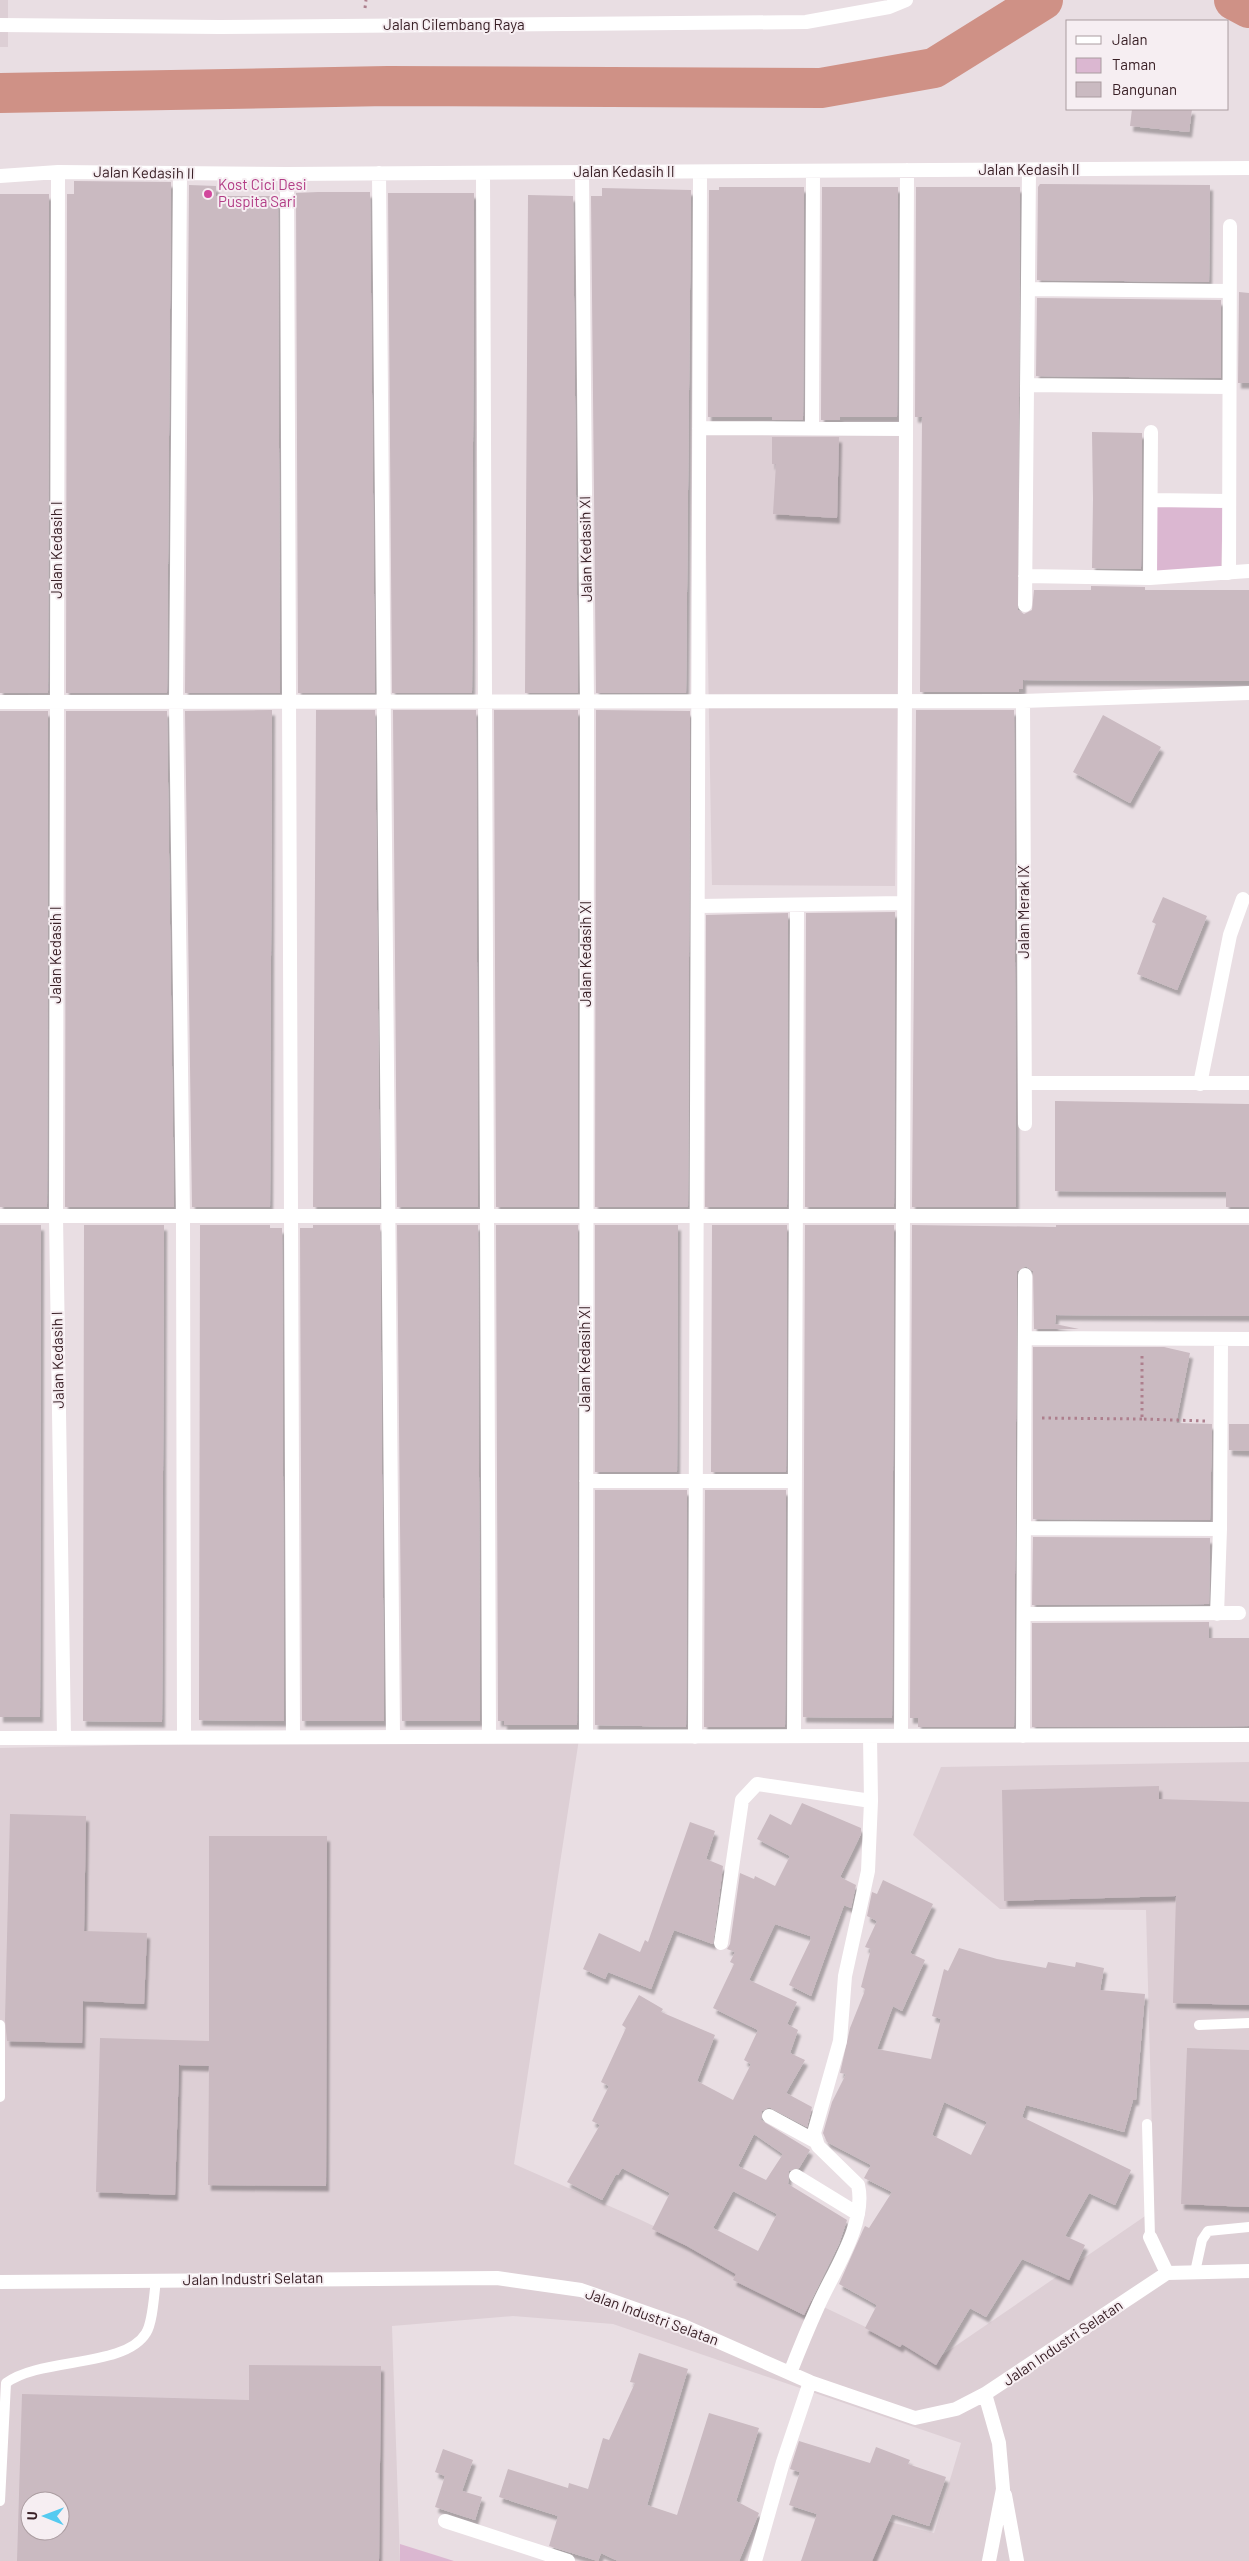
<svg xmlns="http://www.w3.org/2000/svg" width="1249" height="2561" viewBox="0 0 1249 2561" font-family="Barlow,sans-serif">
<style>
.built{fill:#ddcfd5;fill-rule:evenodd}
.green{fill:#dbb7d1}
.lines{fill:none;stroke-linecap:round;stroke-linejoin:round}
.river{stroke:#cf9186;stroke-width:40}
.building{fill:#cabac1;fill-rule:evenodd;filter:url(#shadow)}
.path{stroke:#ad7f8d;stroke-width:3;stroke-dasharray:2.5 4;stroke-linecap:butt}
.service{stroke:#fff;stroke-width:10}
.minor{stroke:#fff;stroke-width:14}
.tertiary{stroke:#fff;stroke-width:14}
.hotel-dot{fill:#d1479c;stroke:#f6eef2;stroke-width:2}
.labels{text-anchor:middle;stroke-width:4;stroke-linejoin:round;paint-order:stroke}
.street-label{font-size:15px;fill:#392026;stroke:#f6eef2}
.hotel-label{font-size:15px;fill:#b23c85;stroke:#f6eef2;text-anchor:start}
</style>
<defs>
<filter id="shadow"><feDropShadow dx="3" dy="5.5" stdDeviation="1" flood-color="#0004"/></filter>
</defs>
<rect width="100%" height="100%" fill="#e9dee3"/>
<path class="built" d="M0,0h8v47h-8z
M704,434h197l-6,452 -183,-1z
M413,1739h166l-65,425 127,56 294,140 219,-150 -8,-300 -146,-1 -87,-74 28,-68 308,-5v799h-395l24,-42 56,14 27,-90 -348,-119 -100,-8 -121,10 8,235h-400v-813zM30,2501h30v30h-30z"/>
<path class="green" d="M1155,504l68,1 -2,68 -68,1z
M400,2544l54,17h-54z"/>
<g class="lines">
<path class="river" d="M1234,0l15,8
M0,93l388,-7 433,2 113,-20 109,-68"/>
</g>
<path class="building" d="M1132,109h60l-3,23 -59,-6z
M74,181l97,1 -4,511h-101l1,-499h7z
M1040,184l170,1 -1,97 -172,-2 1,-93z
M189,185l27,1v10h62l2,497h-95z
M719,187h85l-1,233h-31v-3h-64l1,-227h10z
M822,187h76l-1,230h-57v3h-19z
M916,187h104l-2,423 6,4 8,-4 2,-20h57v-4l54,1v3h104v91l-226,-1v9h-4v3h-99l2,-275h-7z
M602,188l89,2 -5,503h-90l-5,-497h11z
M318,192h52l5,501h-77l-2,-500z
M388,193h86l-2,500h-80z
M0,194h49l-1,499h-48z
M528,195l45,1 5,497h-53z
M1239,292l10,1v90h-11z
M1037,298l184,2v78l-185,-2z
M1092,432l50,1 -1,136 -49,-1 1,-69z
M772,437h67l-2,81 -64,-4 3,-50h-4z
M272,710l-2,497h-78l-7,-496z
M316,710h59l5,497h-67z
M393,710h83l2,497h-81z
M494,710h84v497h-82z
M596,710l94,1 -2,496h-93z
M916,710h98l2,497h-104z
M0,711h48l-1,496h-47z
M66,711h101l7,496h-109z
M1103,715l58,32 -31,56 -57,-31z
M1163,897l44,19 -30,74 -40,-16 19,-50 -4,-2z
M895,912l-1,295h-89l1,-294z
M788,913l-1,294h-82l1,-292z
M1055,1101l194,3v103h-23v-15l-171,-1z
M0,1225h41l-1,492h-40z
M84,1225h80l-2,497 -79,-1z
M200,1225h70v3h12l2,493 -85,-1z
M313,1225h67l4,496h-82l-2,-493h13z
M397,1225h81l2,496h-78z
M496,1225h82l-1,500h-73v-4h-6z
M595,1225h83l-1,247h-82z
M712,1225h75l-1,247h-75z
M805,1225h89l-2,493 -89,-1z
M912,1225l144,2v-2h193v91l-193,-1 -1,9 24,5h-45l-1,-58 -7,-5 -9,5 -3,456h-96v-9h-8z
M1033,1347h131l26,6 -14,70 36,1 -2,96 -177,-1z
M1229,1424h20v27l-20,-1z
M595,1490h92l-1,237 -91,-2z
M705,1490h81l-1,237h-81z
M1033,1537l177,1 -1,66 -177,1z
M1209,1622v16h40v88l-217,1v-104z
M1159,1786v13l90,3v203l-76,-2 3,-107 -172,5 -2,-111z
M802,1803l59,25v6l-21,43 16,8 -5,23 -7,-3 -33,91 -22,-11 22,-46 -1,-3 -35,-12 -26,56 48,22 -10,22 11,6 -8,23 15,7 -19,33 26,14 -5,20 -38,-20 -7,4 -1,9 49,30 -11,18 -10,3 -1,13 59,36 -8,24 -35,71 -71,-35 3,-6 -49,-28 -35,-17 18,-36 -48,-25 -4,7 -2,-1 -14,26 -35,-18 33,-57 -8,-4 17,-35 -8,-4 25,-54 -4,-3 17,-30 24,14 -2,3 54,23 -18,46 36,19 18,-36 -7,-4 14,-30 -45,-22 21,-44 -4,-2 5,-10 -8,-3 3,-5 10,-71 14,6 1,-3 20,10 15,-30 -33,-17 13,-25 21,11zM754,2134l29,20 -17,26 -28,-14zM733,2191l44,23 -19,37 -45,-23z
M10,1814l76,2 -2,115 63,2 -3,71 -61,-3 -1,42 -75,-2 -2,-21z
M690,1822l25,9 -9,28 17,7 -10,78 -39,-14 -23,59 -43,-17 -3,7 -22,-10 16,-36 41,19 5,-12 3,2z
M209,1836h118l-1,350 -118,-1 1,-119 -30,-1 -4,130 -79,-3 4,-154 109,3z
M883,1880l50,24 -23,49 15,7 -23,51 -9,-5 -16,43 54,10 10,-40 -9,-3 12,-47 4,2 11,-23 38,11 49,9 2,-6 27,5 1,-5 28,6 -4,22 45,4 -9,106h-3l-9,32 -98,-27 -4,12 109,53 -16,35 -26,-12 -24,43 20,9 -16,35 -47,-21 -36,58 -16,-9 -34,57 -34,-21 -2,3 -35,-19 12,-23 -38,-21 24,-54 2,-4 4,2 23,-36 -28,-14 7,-13 -44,-23 -4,-9 9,-31 14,-28 -6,-1 10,-45 14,-35 1,-4 -4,-2 10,-38 -6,-2 12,-26 -10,-5 5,-24 5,2zM944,2102l43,20 -16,33 -39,-20z
M1187,2048l62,2v157l-68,-3z
M639,2353l49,16 -41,136 30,10 32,-102 50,15 -23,73 23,12 -20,48h-121l-17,-8 -3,8 -49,-15 9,-30 -59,-19 9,-28 60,19 1,-5 19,6 15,-51 6,2 26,-57 -5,-1z
M249,2365l132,1 -2,195h-362l5,-167 227,6zM30,2501h30v30h-30z
M799,2441l71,22 6,-16 34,13 -2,4 38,13 -17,49 -37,-12 -20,47h-71l16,-47 -28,-9 11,-33 -10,-3z
M443,2449l30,11 -11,31 20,6 -7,23 -40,-13 10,-31 -10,-4z"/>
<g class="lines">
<path class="path" d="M365,8l1,-8
M1142,1356v63l63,2
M1042,1418l100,1"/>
<path class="service" d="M0,2025v72
M1199,2025l50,-2
M1147,2124l3,113
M1195,2272l7,-32 6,-9 41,-4
M0,2501l6,-118c35,-26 119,-15 140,-50 7,-11 8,-39 10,-53"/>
<path class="minor" d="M58,172l-2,1044 8,522
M582,172l5,529 -1,1035
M379,173l14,1564
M483,173l6,1564
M180,174l-4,528 7,514 1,521
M287,174l6,1563
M0,176l58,-4 229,2 962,-6
M1028,289l201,2
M1027,385l201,2
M699,428l207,1
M812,428l1,-257
M1151,500l76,1
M1229,573l1,-347
M1025,576l125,2 99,-7
M1150,578l1,-146
M1025,605l4,-435
M1023,701l2,423
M0,702l1023,-1 226,-8
M699,906l205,-3
M1025,1083h224
M1200,1084l30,-149 13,-36
M0,1216h1249
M1025,1338l224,1
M586,1481h209
M1024,1528l196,1
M1024,1614l215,-1
M1217,1614l3,-85 1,-190
M794,1736l3,-830
M901,1736l6,-1566
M1023,1736l2,-461
M695,1737l5,-1565
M0,1738l1249,-3
M721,1943l21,-143 15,-16 114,17
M769,2116l46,25
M796,2176l62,38
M1150,2237l17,36
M0,2282l497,-4 84,12 100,35 129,57 105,36 41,-9 29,-15 182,-121 82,-2
M790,2373c9,-23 18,-45 28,-67 15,-34 49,-83 40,-121l-40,-39 -4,-13 26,-92 5,-65 23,-105 3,-70 -1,-65
M985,2394l14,49 4,46 -14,72
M1005,2495l12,66
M445,2521l123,40
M755,2561l28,-99 27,-80"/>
<path class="tertiary" d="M0,25l220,2 586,-5 83,-15 17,-7"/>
</g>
<circle class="hotel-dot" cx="208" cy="194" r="5"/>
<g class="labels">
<g class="street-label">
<text x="454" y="30">Jalan Cilembang Raya</text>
<text x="1029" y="175">Jalan Kedasih II</text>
<text x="624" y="177">Jalan Kedasih II</text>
<text transform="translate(144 173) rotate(1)" y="5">Jalan Kedasih II</text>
<text transform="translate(586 549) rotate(-91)" y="5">Jalan Kedasih XI</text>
<text transform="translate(57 550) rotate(-90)" y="5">Jalan Kedasih I</text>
<text transform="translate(1024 912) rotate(-90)" y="5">Jalan Merak IX</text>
<text transform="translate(586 954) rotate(-90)" y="5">Jalan Kedasih XI</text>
<text transform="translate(56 955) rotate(-90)" y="5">Jalan Kedasih I</text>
<text transform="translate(585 1359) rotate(-90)" y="5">Jalan Kedasih XI</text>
<text transform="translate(58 1360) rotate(-91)" y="5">Jalan Kedasih I</text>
<text transform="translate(253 2279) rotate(-1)" y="5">Jalan Industri Selatan</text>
<text transform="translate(652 2317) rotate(20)" y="5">Jalan Industri Selatan</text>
<text transform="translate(1063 2343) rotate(-34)" y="5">Jalan Industri Selatan</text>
</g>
<g class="hotel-label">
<text x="218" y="190">Kost Cici Desi<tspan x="218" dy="17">Puspita Sari</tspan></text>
</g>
</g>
<rect x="1066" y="20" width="162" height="90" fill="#f6eef2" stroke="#aa9ca0"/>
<rect x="1076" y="36" width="25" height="8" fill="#ffffff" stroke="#aa9ca0"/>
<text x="1112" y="45" font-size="15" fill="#392026">Jalan</text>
<rect x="1076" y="58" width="25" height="15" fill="#dbb7d1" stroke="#aa9ca0"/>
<text x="1112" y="70" font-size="15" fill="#392026">Taman</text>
<rect x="1076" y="82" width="25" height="15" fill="#cabac1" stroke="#aa9ca0"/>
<text x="1112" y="95" font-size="15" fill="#392026">Bangunan</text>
<g transform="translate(45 2516) rotate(271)"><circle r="24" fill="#f6eef2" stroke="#aa9ca0"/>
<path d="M0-4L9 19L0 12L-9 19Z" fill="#55caf0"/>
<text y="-8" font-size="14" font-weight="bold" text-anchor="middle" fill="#392026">U</text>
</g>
</svg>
